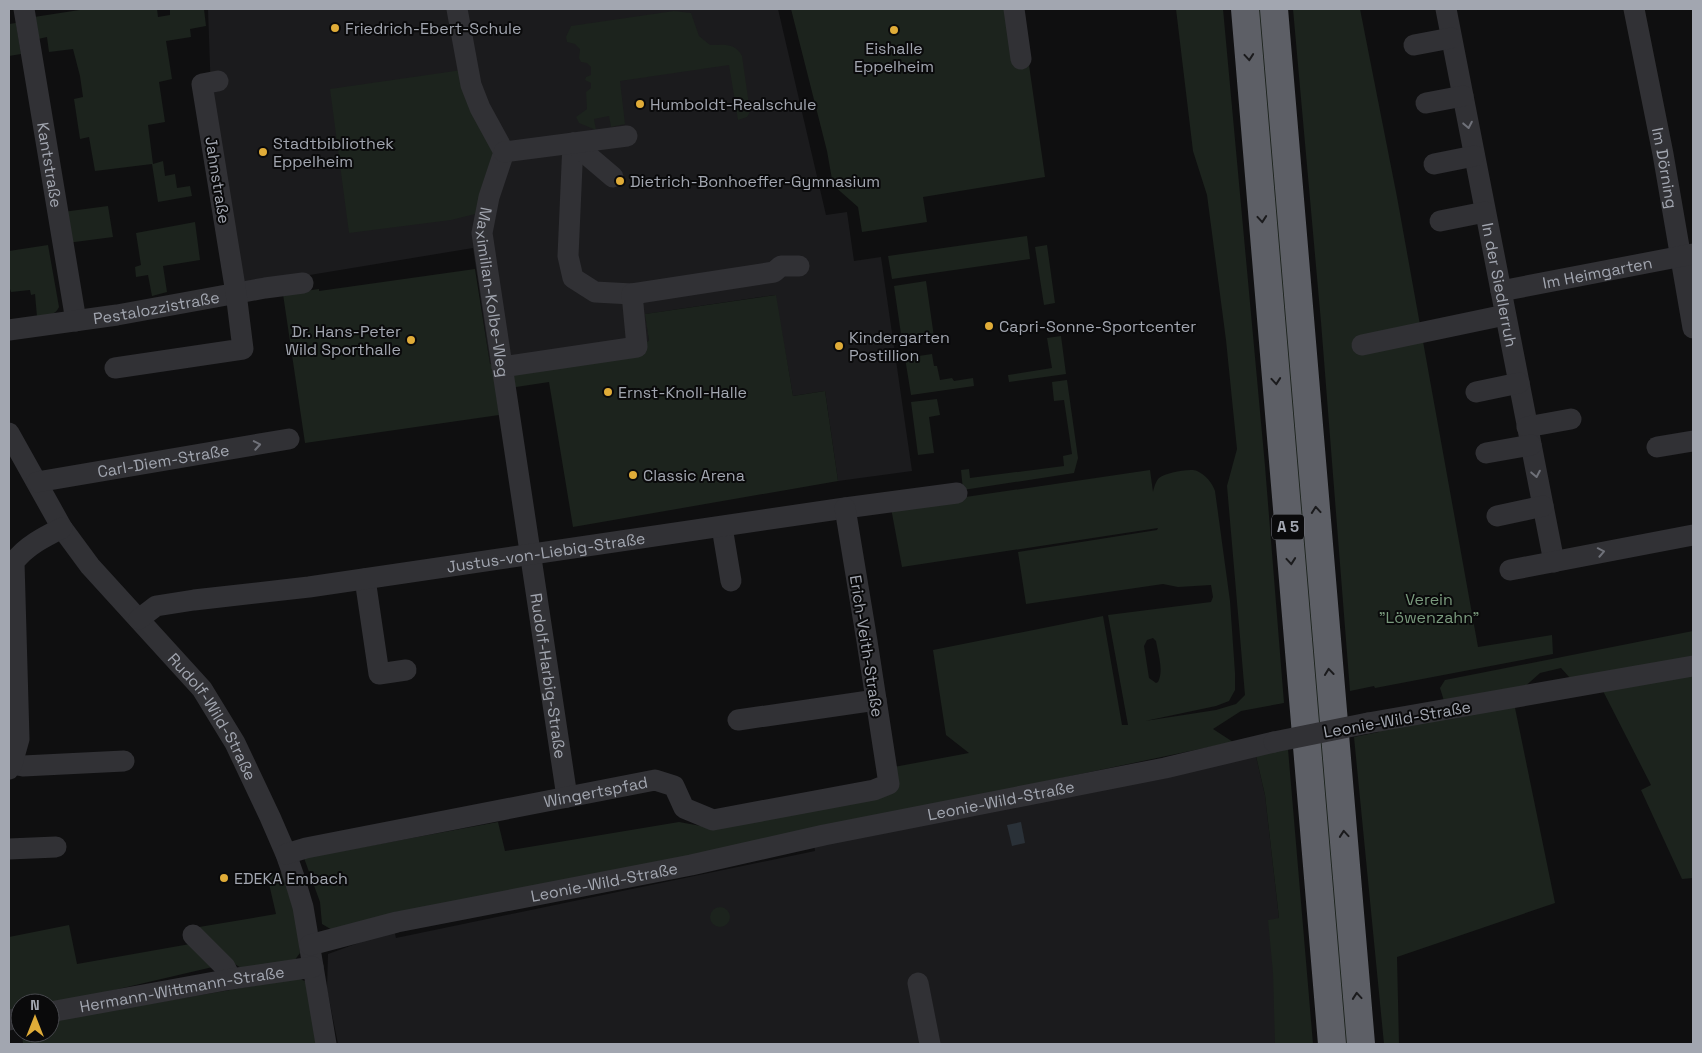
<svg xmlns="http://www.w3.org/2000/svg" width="1702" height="1053" viewBox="0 0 1702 1053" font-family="'Space Grotesk',sans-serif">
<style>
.built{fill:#1b1b1d}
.green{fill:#1c231d;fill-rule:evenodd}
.water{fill:#2a3138}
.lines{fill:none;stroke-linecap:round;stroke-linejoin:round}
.minor{stroke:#313135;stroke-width:21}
.highway{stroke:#5d5f66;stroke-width:28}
.minor-bridge{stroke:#313135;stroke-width:21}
.oneway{stroke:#1b1b1d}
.oneway2{stroke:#6f7179}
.poi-dot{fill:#e0ac38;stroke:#0a0a0b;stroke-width:2}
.labels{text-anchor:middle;stroke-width:4;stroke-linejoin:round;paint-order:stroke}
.shield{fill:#0a0a0b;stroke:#74777e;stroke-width:1}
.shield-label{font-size:15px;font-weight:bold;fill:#a2a6b0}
.poi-label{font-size:16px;fill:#a2a6b0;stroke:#0a0a0b;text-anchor:start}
.street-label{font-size:16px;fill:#a2a6b0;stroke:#0a0a0b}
.park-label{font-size:16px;fill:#7a9a7d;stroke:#0a0a0b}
</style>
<rect width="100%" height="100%" fill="#0f0f10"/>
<path class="built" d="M208,9h570l48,206 21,-3 7,49 27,-4 31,214 -74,10 -13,-90 -32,5 -18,-101 -129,19 3,27 -159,23 -17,-116 -230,38 -32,-191z
M1256,756l9,39 14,123 11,126h-952l-11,-55 1,-35 66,-24 2,8 419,-87 -1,-8z"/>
<path class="green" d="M86,9h71l1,8 12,-2v-6h34l2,17 -16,3 1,8 -25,4 6,38 -13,3 6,40 -17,3 5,39 10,-3 2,15 10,-2 2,14 13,-2 2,10 -34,6 -6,-38 -57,7 -6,-34 -9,2 -6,-40 9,-2 -3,-21 -7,-27 -24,3 -2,-15 -9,2 -4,-22z
M791,9h230l24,168 -122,20 4,25 -65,10 -4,-25 -25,-22 -6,-34z
M1176,9h47l42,457 19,237 -43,8 -28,18 20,13 -899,189 -12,-7 -2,-22 -16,-44 194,-36 7,29 174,-29 22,4 196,-37 -3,-22 75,-14 -23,-18 -13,-85 170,-34 19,109h6l-20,-110 103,-13 2,-5 -2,-12 -33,2 -15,-3 -137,20 -8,-52 139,-22 1,-2 -256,39 -11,-59 259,-38 3,22c1,-5 3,-11 6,-14 6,-5 31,-10 38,-7 9,4 15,12 18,20l15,110 5,72v17l-6,11 -13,5 -71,15 71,-11 20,-6 9,-9 -18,-209 10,-37 -11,-109 -19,-145 -14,-44zM1153,638l3,3c2,12 8,30 2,41l-2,1 -7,-5 -5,-32 3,-6z
M1256,9h6l88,1035h-6z
M1293,9h67l37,188 81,450 74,-12 1,19 -178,34 -1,-2 -24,5 -29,-369z
M674,11l17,2 8,23 11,9c13,0 25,-3 32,11l8,56 -3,5 -9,3 -9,-55 -109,16 5,43 -14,3 -2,-11 -15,3 2,11 -17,-7 -3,-6 11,-8 -1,-17 5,-4v-5l-6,-3 1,-3 5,-2v-8l-4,-4 -6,-1 -2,-4 1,-9 -5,-5 -8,-2 -1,-5 5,-11z
M16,23l5,31 -12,2v-32z
M462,70l34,80 -21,64 -24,6 -102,13 -19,-144z
M108,206l5,31 -46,6 -4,-31z
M195,222l5,38 -37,6 4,26 -15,4 -4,-21 -12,2 -1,-10 6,-2 -5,-32z
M1027,236l3,23 -138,20 -4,-23z
M48,245l11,62c-4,9 -13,9 -22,10l-2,-23 -4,1 -1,-5 -19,2 -1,-3h-1v-38z
M1047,245l8,58 -11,2 -9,-58z
M475,269l15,95 159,-23 -4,-27 131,-19 17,101 32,-5 13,90 -265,46 -24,-145 -53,8 3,25 -194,28 -22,-149 36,-5v2z
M926,281l8,56 -32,4 -8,-55z
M1061,336l5,38 -57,8 -1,-7 44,-7 -5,-30z
M932,354l2,12h3l3,14 12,-2 2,3 19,-3 1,8 -63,9 -6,-37z
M1067,380l11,78 -4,15 -111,17 -2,-20 8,-1 1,9 94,-12 -1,-10 9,-2 -8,-54 -10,1 -2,-19z
M937,399l3,16 -11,2 5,36 -16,2 -7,-53z
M1693,631v25l-118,23 -5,-1 -9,-10 -21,5 -18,16 -77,15 -5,-16 5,-8z
M1693,671v207l-11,1 -41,-89 10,-5 -49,-96z
M1514,703l41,200 -158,54 2,87h-15l-30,-307 25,-5 1,-3z
M1288,749l25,295h-38l-2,-71 -5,-53 11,-2 -14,-123 -9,-39z
M284,872l12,37 4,44 -6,8 -51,8 -15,-9 -29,-33 77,-13 -9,-39z
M710 917a10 10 0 1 1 20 0a10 10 0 1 1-20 0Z
M69,925l8,39 113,-20 27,22 -167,39v-2h-30v9l-11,3v-78z
M299,978l9,5 8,61h-293l-1,-11h28v-12z"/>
<path class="water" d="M1021,822l4,21 -13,3 -5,-21z"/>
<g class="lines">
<g class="minor">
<path id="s1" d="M24,9l52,312"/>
<path id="s2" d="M457,9l14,76 9,23 24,44 -15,45 -7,36 85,564"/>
<path d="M1014,9l7,50"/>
<path id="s3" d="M1446,9l108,553"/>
<path id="s4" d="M1634,9l29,145 30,174"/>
<path d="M1414,45l37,-7"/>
<path d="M1426,103l37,-7"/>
<path d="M573,143l-5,113 5,22 22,14 37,2"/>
<path d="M573,143l40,34"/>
<path d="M504,152l123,-16"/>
<path d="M1434,164l40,-8"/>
<path d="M1440,221l45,-9"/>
<path id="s5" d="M1501,291l192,-37"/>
<path id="s6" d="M9,330l108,-15 148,-27 38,-5"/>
<path d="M1362,345l143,-30"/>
<path d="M502,367l135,-20 -5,-53 142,-22 7,-6h18"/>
<path d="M115,368l128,-19 -7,-56 -34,-209 16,-3"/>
<path d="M1476,392l43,-9"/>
<path d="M1527,427l44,-8"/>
<path id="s7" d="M9,433l53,95 28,38 112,123 33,54 35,74 16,37 8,23 9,30 23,137"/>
<path d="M1657,447l36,-6"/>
<path d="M1486,453l45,-8"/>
<path id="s8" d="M37,482l252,-43"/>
<path d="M1497,516l46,-10"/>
<path d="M722,527l9,54"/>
<path d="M1510,570l183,-35"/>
<path d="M365,579l14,95 27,-4"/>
<path id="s9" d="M139,619l17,-13 38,-6 115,-13 536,-79 112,-15"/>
<path d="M738,720l138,-20"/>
<path d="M1368,723l325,-57"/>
<path d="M12,764l11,2 101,-5"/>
<path d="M9,769l3,-5 7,-25 -5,-177c12,-16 30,-25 48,-34"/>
<path d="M9,849l47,-2"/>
<path id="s10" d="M286,854l20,-6 349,-68 19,6 10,22 29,12 161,-30 15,-6 -22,-143 -22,-133"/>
<path d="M193,935l32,32 6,12"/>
<path id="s11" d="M310,945l87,-23 294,-57 133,-30 341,-67 109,-26"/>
<path d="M918,983l12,61"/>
<path id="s12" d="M50,1012l181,-33 82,-12"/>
<path d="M9,1020l11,-2"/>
</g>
<path class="highway" d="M1245,9l87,1035
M1274,9l87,1035"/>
<path class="minor-bridge" d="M1274,742l94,-19"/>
</g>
<defs><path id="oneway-chevron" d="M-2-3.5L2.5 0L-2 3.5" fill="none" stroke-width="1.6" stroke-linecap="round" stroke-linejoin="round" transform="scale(1.25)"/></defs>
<g class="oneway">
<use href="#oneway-chevron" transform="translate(1249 57) rotate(85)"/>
<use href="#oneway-chevron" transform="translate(1262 219) rotate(85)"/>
<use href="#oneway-chevron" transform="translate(1276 381) rotate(85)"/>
<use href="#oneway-chevron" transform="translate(1316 510) rotate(-95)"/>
<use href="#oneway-chevron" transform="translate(1291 561) rotate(85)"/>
<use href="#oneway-chevron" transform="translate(1329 672) rotate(-96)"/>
<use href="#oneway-chevron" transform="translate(1344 834) rotate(-95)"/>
<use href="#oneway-chevron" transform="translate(1357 996) rotate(-95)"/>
</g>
<g class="oneway2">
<use href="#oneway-chevron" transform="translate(1468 125) rotate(79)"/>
<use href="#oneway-chevron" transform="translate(257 445) rotate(-10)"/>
<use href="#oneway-chevron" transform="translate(1536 474) rotate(79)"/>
<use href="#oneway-chevron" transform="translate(1601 552) rotate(-11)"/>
</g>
<g class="poi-dot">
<circle cx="335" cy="28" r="5"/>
<circle cx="894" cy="30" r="5"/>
<circle cx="640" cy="104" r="5"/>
<circle cx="263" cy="152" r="5"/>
<circle cx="620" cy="181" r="5"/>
<circle cx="989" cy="326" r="5"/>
<circle cx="411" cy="340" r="5"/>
<circle cx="839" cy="346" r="5"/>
<circle cx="608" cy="392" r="5"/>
<circle cx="633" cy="475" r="5"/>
<circle cx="224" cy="878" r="5"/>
</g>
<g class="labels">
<rect class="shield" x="1272" y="514.5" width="32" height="25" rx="4"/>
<g class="shield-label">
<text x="1288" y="532">A 5</text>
</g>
<g class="poi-label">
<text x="345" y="34">Friedrich-Ebert-Schule</text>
<text x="894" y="54" text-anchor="middle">Eishalle<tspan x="894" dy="18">Eppelheim</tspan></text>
<text x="650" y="110">Humboldt-Realschule</text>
<text x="273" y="149">Stadtbibliothek<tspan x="273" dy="18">Eppelheim</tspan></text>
<text x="630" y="187">Dietrich-Bonhoeffer-Gymnasium</text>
<text x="999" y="332">Capri-Sonne-Sportcenter</text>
<text x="401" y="337" text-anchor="end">Dr. Hans-Peter<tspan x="401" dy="18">Wild Sporthalle</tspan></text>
<text x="849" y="343">Kindergarten<tspan x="849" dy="18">Postillion</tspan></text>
<text x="618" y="398">Ernst-Knoll-Halle</text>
<text x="643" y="481">Classic Arena</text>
<text x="234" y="884">EDEKA Embach</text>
</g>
<g class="street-label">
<text dy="6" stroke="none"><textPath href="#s1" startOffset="158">Kantstraße</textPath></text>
<text dy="6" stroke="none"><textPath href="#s4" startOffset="162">Im Dörning</textPath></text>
<text transform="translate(218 180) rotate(81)" y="6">Jahnstraße</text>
<text dy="6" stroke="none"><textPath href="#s5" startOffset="98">Im Heimgarten</textPath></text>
<text dy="6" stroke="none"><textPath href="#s3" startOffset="281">In der Siedlerruh</textPath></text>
<text dy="6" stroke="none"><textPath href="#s2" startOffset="296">Maximilian-Kolbe-Weg</textPath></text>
<text dy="6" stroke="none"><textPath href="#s6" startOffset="149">Pestalozzistraße</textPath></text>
<text dy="6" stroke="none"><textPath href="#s8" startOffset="128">Carl-Diem-Straße</textPath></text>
<text dy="6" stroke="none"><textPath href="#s9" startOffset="415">Justus-von-Liebig-Straße</textPath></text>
<text transform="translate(867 646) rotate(81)" y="6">Erich-Veith-Straße</text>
<text dy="6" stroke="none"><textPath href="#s2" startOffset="684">Rudolf-Harbig-Straße</textPath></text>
<text dy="6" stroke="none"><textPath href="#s7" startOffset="351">Rudolf-Wild-Straße</textPath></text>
<text transform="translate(1397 719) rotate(-10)" y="6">Leonie-Wild-Straße</text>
<text dy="6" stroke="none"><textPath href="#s10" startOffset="316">Wingertspfad</textPath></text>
<text dy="6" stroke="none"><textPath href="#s11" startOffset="706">Leonie-Wild-Straße</textPath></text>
<text dy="6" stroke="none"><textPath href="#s11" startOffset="301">Leonie-Wild-Straße</textPath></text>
<text dy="6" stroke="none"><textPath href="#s12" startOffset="134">Hermann-Wittmann-Straße</textPath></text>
</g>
<g class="park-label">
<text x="1429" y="605">Verein<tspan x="1429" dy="18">"Löwenzahn"</tspan></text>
</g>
</g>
<rect width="1702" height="1053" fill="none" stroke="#a2a6b0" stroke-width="20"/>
<g transform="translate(35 1018)"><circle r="24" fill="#0a0a0b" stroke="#47484d"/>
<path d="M0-4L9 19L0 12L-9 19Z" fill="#e0ac38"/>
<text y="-8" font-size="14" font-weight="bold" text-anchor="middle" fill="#a2a6b0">N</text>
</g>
</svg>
